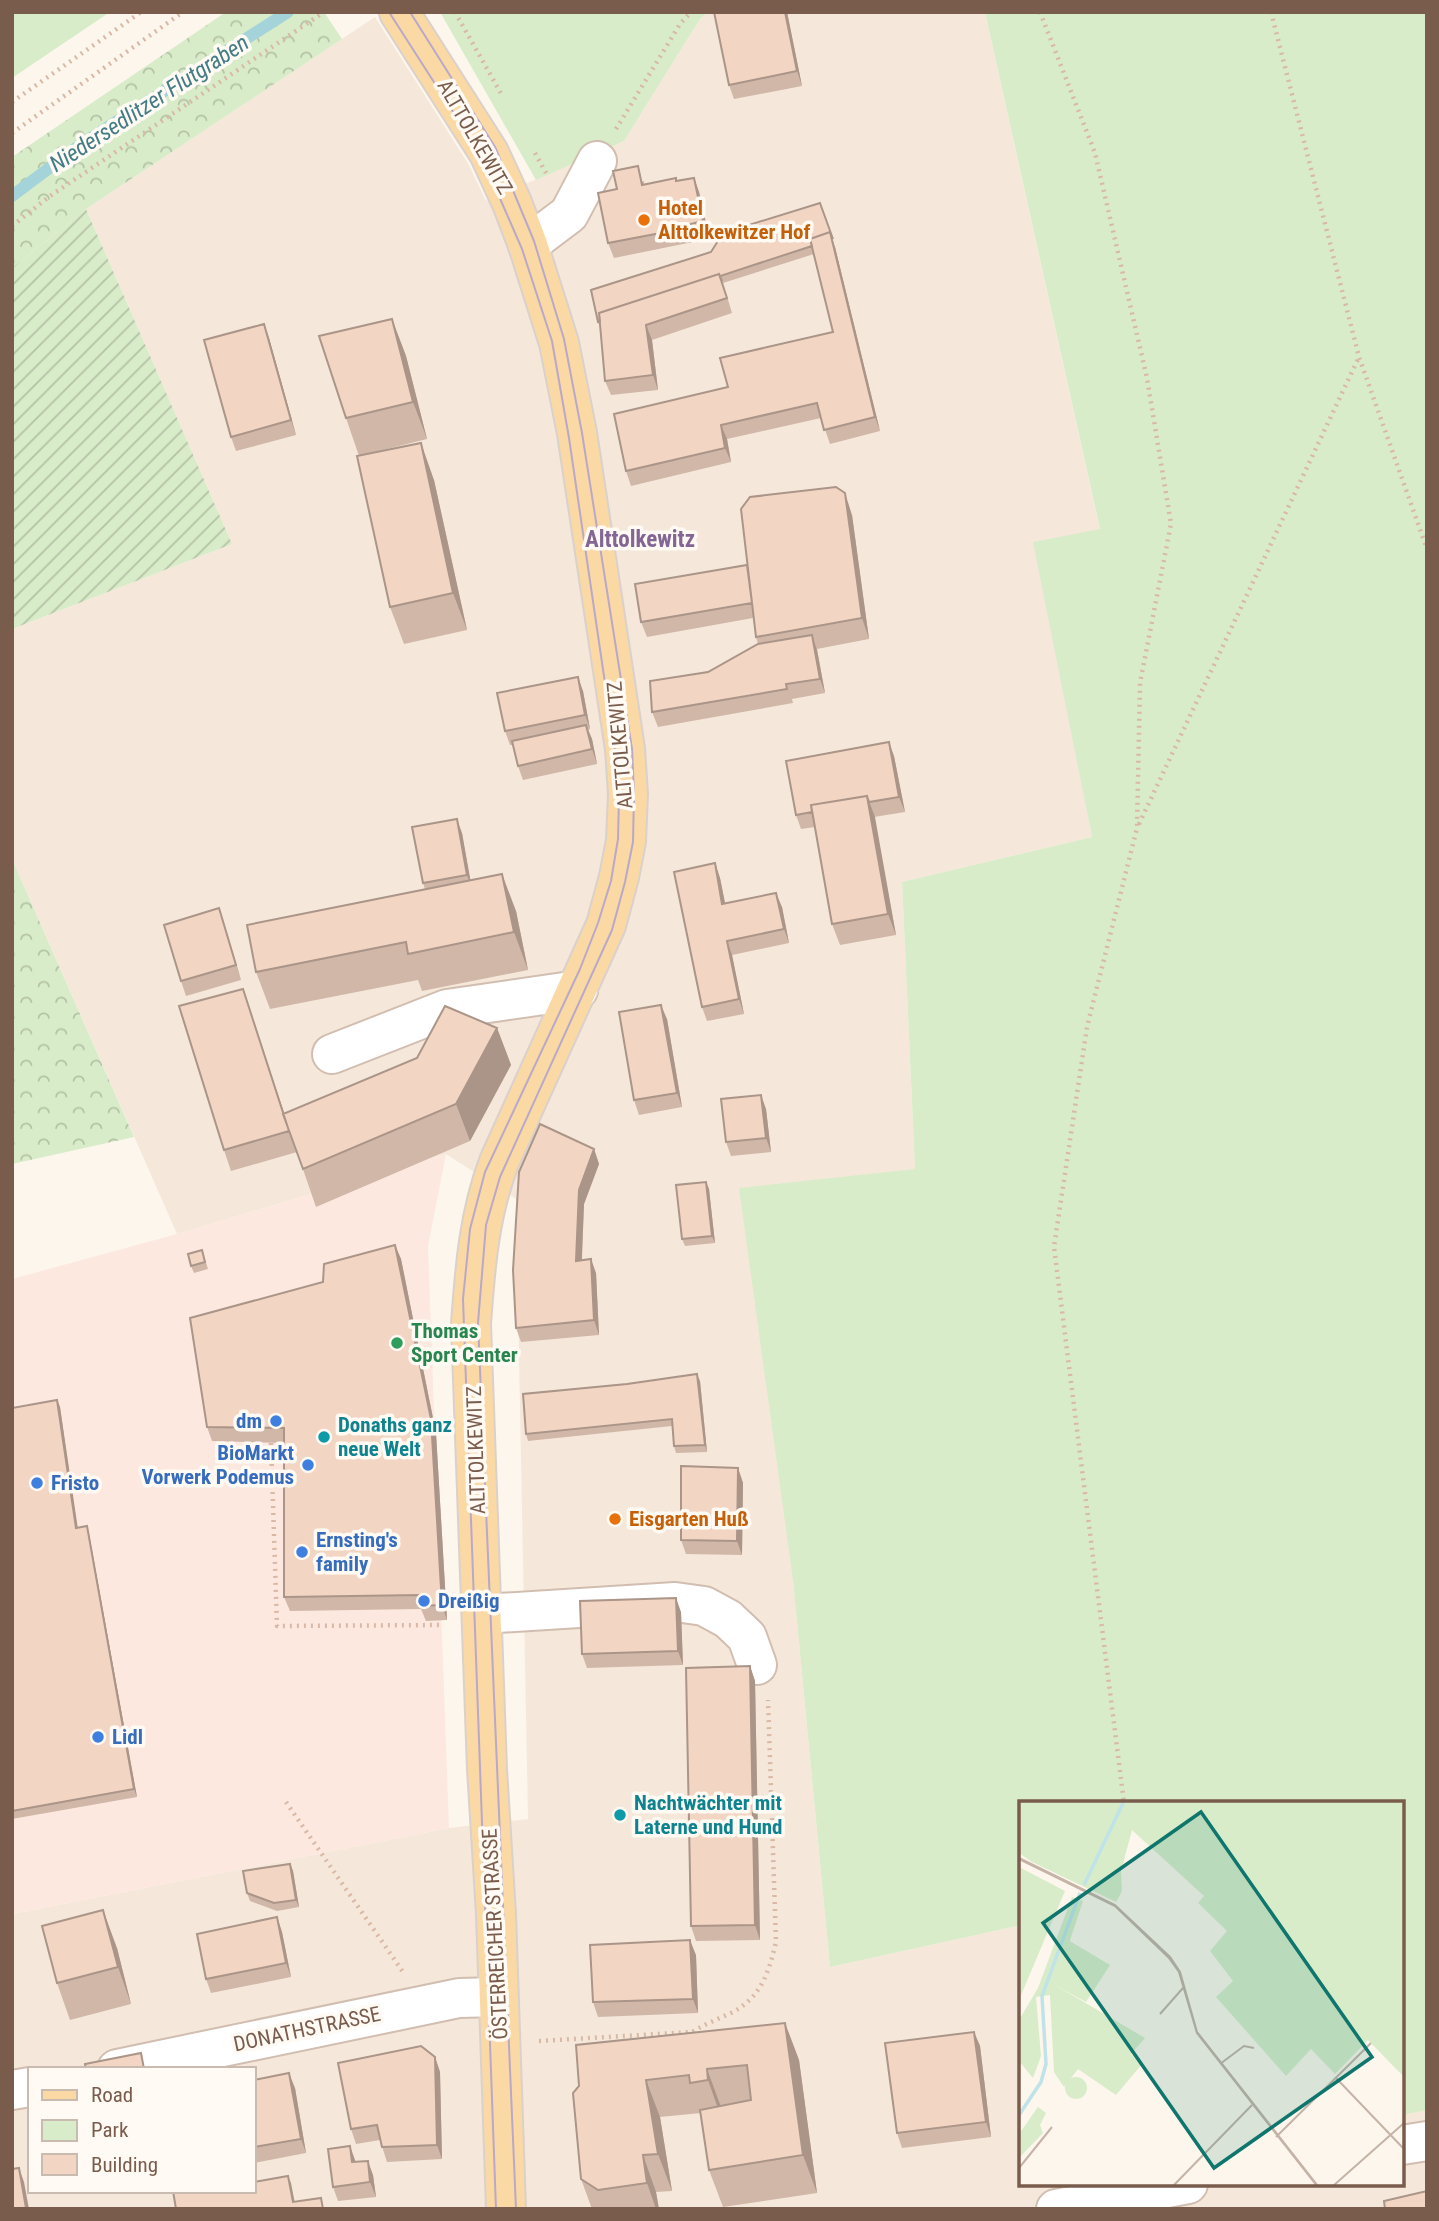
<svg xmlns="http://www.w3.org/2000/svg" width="1439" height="2221" viewBox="0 0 1439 2221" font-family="'Roboto Condensed',sans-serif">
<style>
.residential{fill:#f5e8da;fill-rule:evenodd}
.commercial{fill:#fde8e0}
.green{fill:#d8ecc9}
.forest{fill:url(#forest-crowns)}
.garden{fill:url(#garden-furrows)}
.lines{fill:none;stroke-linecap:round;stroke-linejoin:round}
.stream{stroke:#a5d3da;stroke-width:12}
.minor-casing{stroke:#d1beb0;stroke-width:42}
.major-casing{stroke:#dad1cd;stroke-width:42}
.path{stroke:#d9b8a5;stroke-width:4.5;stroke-dasharray:2 5;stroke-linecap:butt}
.minor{stroke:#fff;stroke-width:38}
.major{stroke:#fbd9a5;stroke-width:38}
.tram{stroke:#b9a8c9;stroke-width:2}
.wall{fill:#d1b7a8}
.shaded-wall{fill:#aa9588}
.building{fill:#f3d5c3;stroke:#aa9588;stroke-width:2}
.food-dot{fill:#e8710a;stroke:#fffaf3;stroke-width:2.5}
.leisure-dot{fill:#2e9e5b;stroke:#fffaf3;stroke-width:2.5}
.shop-dot{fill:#3f7fe0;stroke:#fffaf3;stroke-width:2.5}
.culture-dot{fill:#0f9aa8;stroke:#fffaf3;stroke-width:2.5}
.labels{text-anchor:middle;stroke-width:7;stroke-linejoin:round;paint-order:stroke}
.street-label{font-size:21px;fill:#7a5c4d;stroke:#fffaf3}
.food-label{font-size:21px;font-weight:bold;fill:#c56008;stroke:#fffaf3;text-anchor:start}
.leisure-label{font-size:21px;font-weight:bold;fill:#27864d;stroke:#fffaf3;text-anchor:start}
.shop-label{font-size:21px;font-weight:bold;fill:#366cbe;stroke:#fffaf3;text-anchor:start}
.culture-label{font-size:21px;font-weight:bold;fill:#0d838f;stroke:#fffaf3;text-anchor:start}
.water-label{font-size:23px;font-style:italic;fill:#437c86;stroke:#fffaf3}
.neighbourhood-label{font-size:23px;font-weight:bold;fill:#846695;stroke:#fffaf3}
.inset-river{fill:none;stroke:#bfe3e8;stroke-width:3.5}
.inset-road{fill:none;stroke:#c5b3a7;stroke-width:2}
.view{fill:#0f766e;fill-opacity:0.15;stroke:#0f766e;stroke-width:3.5}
.inset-edge{fill:none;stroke:#7a5c4d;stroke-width:3.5}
</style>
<defs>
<pattern id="forest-crowns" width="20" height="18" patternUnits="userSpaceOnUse" patternTransform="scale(1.75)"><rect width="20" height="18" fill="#d8ecc9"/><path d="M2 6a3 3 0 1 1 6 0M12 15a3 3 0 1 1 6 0" fill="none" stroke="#b4c2a5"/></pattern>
<pattern id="garden-furrows" width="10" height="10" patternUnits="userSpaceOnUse" patternTransform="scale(1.75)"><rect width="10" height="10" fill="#d8ecc9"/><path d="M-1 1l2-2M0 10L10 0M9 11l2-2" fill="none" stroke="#b4c2a5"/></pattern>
</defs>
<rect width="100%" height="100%" fill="#fdf6ec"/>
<path class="residential" d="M708,12h277l115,518 -66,12 58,295 -190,45 13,287 -122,411 37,387 191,-42v259h381v-69l25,-5v99h-1415v-295l437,-86 79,-9 -12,-620 -70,-45 -269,80 -165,-375v-230l220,-85 -146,-335 289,-192 94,148 17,36 138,-60 76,-122zM30,2069h224v122h-224z"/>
<path class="commercial" d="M446,1154l-18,92 21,582 -437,86v-635l165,-45z"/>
<path class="green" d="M12,12h98l-98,66z
M440,12h268l-8,7 -76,122 -88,39z
M985,12h442v2098l-25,5v-312h-381v122l-191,42 -37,-387 -54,-392 176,-19 -13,-287 190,-45 -59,-295 67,-13z"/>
<path class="forest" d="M226,12h98l18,27 -256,170 -74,59v-111z
M12,859l122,278 -122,27z"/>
<path class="garden" d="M86,209l146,335 -220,85v-361z"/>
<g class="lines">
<path class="stream" d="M12,196l68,-51 208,-133"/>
<defs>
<path id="minor" d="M528,245l41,-31 28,-53
M332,1054l115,-45 131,-19
M483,1614l192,-12 29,4 24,13 19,18 10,28
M117,2069l342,-71 39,-1
M12,2090l18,-3
M1402,2145l25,-4
M1056,2209l132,-25"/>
<path id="major" d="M399,12l90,141 23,50 16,42 31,98 18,90 48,316 3,45 -2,47 -7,36 -13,48 -107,237c-20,53 -24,106 -28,162l16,445 9,145 10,295"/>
</defs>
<use href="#minor" class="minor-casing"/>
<use href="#major" class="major-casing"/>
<path class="path" d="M455,12l48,85
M1040,12l55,141 52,225 24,146 -31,159 -3,145 -50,199 -33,220 70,556
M1271,12l88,345 68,192
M12,102l129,-90
M616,129l64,-105 11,-12
M12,133l171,-121
M535,153l11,20
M12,226l38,-30 274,-184
M1139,824l220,-467
M271,1443l6,183 167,-1
M286,1802l117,170
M539,2041l153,-9c13,-8 26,-13 39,-19 30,-15 38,-41 45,-71l-8,-242"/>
<use href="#minor" class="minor"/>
<use href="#major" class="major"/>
<path class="tram" d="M389,12l93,145 40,92 30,92 17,97 46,313 4,47 -1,41 -7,42 -13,42 -18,46 -95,203 -15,57 -7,70 33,910
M410,12l85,135 39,94 30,98 18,94 50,316 2,45 -1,48 -8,40 -13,48 -112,247 -14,48 -8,98 38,886"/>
</g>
<path class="wall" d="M787,12l15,74 -68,13 -5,-14z
M694,178l5,14 10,44 -17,3 1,3 -79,16 -6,-15 9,-54 27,-8v3l33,-3z
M723,233l112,14 45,184 -50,13 -9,-26 -94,21 4,23 -100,24 -5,-15 102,-84 105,-55 -19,-78 -91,29 9,30 -80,27 6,50 -47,5 -6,-14 -4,-52 -3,-7 113,-70z
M392,319l14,37 21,83 -64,16 71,25 33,150 -63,14 -14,-37 -31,-151 -13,-38z
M264,324l5,14 27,97 -60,16 -5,-14z
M852,515l17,124 -52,10 8,44 -33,6 1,4 -135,24 -6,-15 56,-40 50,-28 -2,-7 -3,-19 -106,19 -6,-15 106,-57z
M583,691l7,38 -2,1 4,9 5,25 -74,16 -5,-14 -5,-21h-3l-5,-14z
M894,756l11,56 -31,5 22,118 -56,10 -8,-21 -17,-97 -14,2 -5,-14z
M462,833l8,47 46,31 12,59 -106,21 -4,-11 -148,29 -14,-37 169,-83 -2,-6z
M715,863l5,15 5,25 57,4 7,36 -57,12 12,59 -37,7 -5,-14z
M219,908l22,72 -55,16 -5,-15z
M250,1010l34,104 213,-86 14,37 -41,76 -154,66 -19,-55 -66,19 -7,-21z
M667,1019l15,88 -43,8 -5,-15z
M766,1109l5,43 -40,4 -5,-14z
M594,1149l5,15 -15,40 -2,56 14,13 3,62 -78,7 -5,-14z
M706,1182l3,7 6,54 -30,3 -3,-7z
M395,1245l6,14 35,174 11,187 -21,1 -5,-12 -131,2 -6,-14v-154l-72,-2 -5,-14 116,-145z
M202,1250l6,19 -14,4 -3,-7z
M700,1381l7,71 -31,1 -2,-7 -2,-20 -144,15 -2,-7z
M57,1400l3,7 17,121 10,-2 2,8 48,263 -125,22v-411z
M738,1468l5,15 -1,72 -56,-1 -5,-14z
M681,1612l2,53 -96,3 -5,-14z
M750,1666l5,15 5,259 -64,1 -5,-15z
M290,1864l3,7 6,36 -22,4 -27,-10 -3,-8z
M277,1917l5,15 9,45 -80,16 -5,-14z
M117,1948l14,56 -61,16 -13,-37z
M696,1955l2,58 -100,4 -5,-15z
M785,2023l14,37 18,133 -94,14 -14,-37 -8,-57 -41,4 12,74 -16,1 3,17h-67l-11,-30 -8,-86z
M974,2032l6,14 11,91 -89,11 -5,-15z
M435,2057l5,15 2,87 -55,3 -7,-22 -24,4 -5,-15z
M254,2080l41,8 11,65 -52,10z
M356,2162l17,13 3,22 -38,4 -5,-14z"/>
<path class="shaded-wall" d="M785,12h2l15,74 -5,-15z
M694,178l5,14 10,44 -6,-15z
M820,203l15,44 45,184 -5,-14z
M392,319l14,37 21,83 -14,-37z
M264,324l5,14 27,97 -5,-15z
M646,325l6,15 6,50 -5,-15z
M721,425l6,14 4,23 -6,-14z
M421,443l13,37 33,150 -14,-37z
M845,493l7,22 17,124 -7,-21z
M812,635l5,15 8,43 -5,-14z
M578,677l5,14 7,38 -5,-14z
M586,725l6,14 5,25 -5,-15z
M889,742l5,14 11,56 -6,-15z
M867,796l8,21 21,118 -8,-21z
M457,819l5,14 10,56 -5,-14z
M715,863l5,15 8,40 -6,-14z
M502,874l14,37 12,59 -14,-38z
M776,893l6,14 7,36 -5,-14z
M219,908l5,15 17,57 -5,-15z
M727,941l5,14 12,59 -5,-15z
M243,989l7,21 47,142 -8,-21z
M661,1005l6,14 15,88 -5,-14z
M497,1028l14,37 -41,76 -14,-37z
M761,1095l5,14 5,43 -5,-14z
M594,1149l5,15 -15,40 -3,72 -5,-15 3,-71z
M706,1182l3,7 6,54 -3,-7z
M395,1245l6,14 35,174 11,187 -5,-15z
M591,1259l5,14 3,62 -5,-15z
M697,1374l3,7 7,71 -2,-7z
M57,1400l3,7 19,129 -3,-8z
M738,1468l5,15 -1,72 -5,-14z
M87,1526l2,8 48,263 -3,-8z
M676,1598l5,14 2,53 -5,-14z
M750,1666l5,15 5,259 -5,-15z
M290,1864l3,7 6,36 -3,-7z
M103,1910l14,38 14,56 -13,-37z
M277,1917l5,15 9,45 -5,-14z
M690,1940l6,15 2,58 -5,-14z
M785,2023l14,37 18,133 -14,-38z
M974,2032l6,14 11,91 -5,-15z
M435,2057l5,15 2,87 -5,-14z
M707,2069l14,38v10l-13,-37z
M289,2073l6,15 11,65 -5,-14z
M646,2080l14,37 12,74 -14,-37z
M350,2146l5,14 3,17 -6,-15z
M643,2155l13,37 3,17h-3l-9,-26z
M368,2161l5,14 3,22 -6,-15z
M19,2168l5,14 5,27 -3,-1z
M288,2176l3,7 5,26 -3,-7z"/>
<path class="building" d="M714,12h71l12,59 -68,14z
M638,166l4,19 34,-7v3l18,-3 9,43 -16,4v3l-79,15 -10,-50 19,-4 -4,-18z
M820,203l13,36 -3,-7 -20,7 2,7 -92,30 2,5 -3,-7 -120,39 1,8 -2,1 -7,-32 120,-38 12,-19z
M830,232l45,185 -51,13 -7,-27 -96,22 4,23 -99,23 -12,-57 114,-27 -8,-29 113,-26 -23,-93z
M719,274l8,24 -81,27 7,50 -48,6 -6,-68z
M392,319l21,83 -67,16 -27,-82z
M264,324l27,96 -60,17 -27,-97z
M421,443l32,150 -63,14 -33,-151z
M836,487l9,6 17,125 -106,19 -15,-128 9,-12z
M747,565l5,38 -111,19 -6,-38z
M812,635l8,44 -34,5 1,5 -135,23 -2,-31 58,-9 50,-28z
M578,677l7,38 -80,16 -8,-38z
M586,725l6,24 -74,17 -6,-25z
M889,742l10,55 -30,5 -2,-6 -56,9 1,7 -16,3 -10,-54z
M867,796l21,118 -56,10 -21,-119z
M457,819l10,56 -44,8 -11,-56z
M715,863l7,41 54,-11 8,36 -57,12 12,58 -37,8 -28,-135z
M502,874l12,58 -106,22 -2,-12 -150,30 -9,-47z
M219,908l17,57 -55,16 -17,-56z
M243,989l46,142 -65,19 -45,-144z
M661,1005l16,88 -43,7 -15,-88z
M445,1006l52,22 -41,76 -153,65 -20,-55 134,-56z
M761,1095l5,43 -40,4 -5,-43z
M540,1124l54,25 -15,41 -3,71 15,-2 3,61 -78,8 -3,-58 6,-98z
M706,1182l6,54 -30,3 -6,-54z
M395,1245l36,174 11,186 -22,1 1,-11 -137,2v-169l-77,-1 -17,-109 133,-36 1,-18z
M202,1250l3,12 -14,4 -3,-12z
M697,1374l8,71 -31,1 -2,-27 -146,15 -3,-40 104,-10z
M57,1400l19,128 11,-2 47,263 -122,22v-403z
M681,1466l57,2 -1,73 -56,-1z
M676,1598l2,53 -96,3 -2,-53z
M750,1666l5,259 -64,1 -5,-258z
M290,1864l6,36 -22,3 -27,-10 -4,-22z
M103,1910l15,57 -61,16 -15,-57z
M277,1917l9,46 -80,16 -9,-45z
M690,1940l3,59 -100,3 -3,-57z
M785,2023l18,132 -94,15 -9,-60 51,-10 -4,-35 -40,4 1,11 -18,3 -1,-8 -43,5 12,74 -15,1 4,28 -49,7 -17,-11 -8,-86 6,-7 -3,-41z
M974,2032l12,90 -89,11 -12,-90z
M421,2046l14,11 2,88 -55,2 -5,-22 -26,4 -13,-66z
M141,2053l3,16h-58l-1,-5z
M289,2073l12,66 -47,8v-67z
M350,2146l2,16 16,-1 2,21 -37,5 -5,-38z
M19,2168l7,40 -14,1v-40z
M288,2176l5,26 28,-4 2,11h-147l-3,-18h81v-9z
M1427,2191v18h-42l-1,-8z"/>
<g class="food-dot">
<circle cx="644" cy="220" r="7"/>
<circle cx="615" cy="1519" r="7"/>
</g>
<circle class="leisure-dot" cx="397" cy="1343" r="7"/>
<g class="shop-dot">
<circle cx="276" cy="1421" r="7"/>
<circle cx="308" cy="1465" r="7"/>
<circle cx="37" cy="1483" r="7"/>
<circle cx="302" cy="1552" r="7"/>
<circle cx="424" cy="1601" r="7"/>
<circle cx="98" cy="1737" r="7"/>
</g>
<g class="culture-dot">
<circle cx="324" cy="1437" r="7"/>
<circle cx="620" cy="1815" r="7"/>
</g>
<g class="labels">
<g class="street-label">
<text transform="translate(475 137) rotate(60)" y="7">ALTTOLKEWITZ</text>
<text transform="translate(620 745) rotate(-95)" y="7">ALTTOLKEWITZ</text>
<text transform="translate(476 1450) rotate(-92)" y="7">ALTTOLKEWITZ</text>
<text transform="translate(495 1934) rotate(-93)" y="7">ÖSTERREICHER STRASSE</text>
<text transform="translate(307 2029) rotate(-12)" y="7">DONATHSTRASSE</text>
</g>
<g class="food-label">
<text x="658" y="215">Hotel<tspan x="658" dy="24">Alttolkewitzer Hof</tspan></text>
<text x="629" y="1526">Eisgarten Huß</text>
</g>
<g class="leisure-label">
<text x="411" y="1338">Thomas<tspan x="411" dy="24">Sport Center</tspan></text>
</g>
<g class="shop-label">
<text x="262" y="1428" text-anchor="end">dm</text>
<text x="294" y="1460" text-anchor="end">BioMarkt<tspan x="294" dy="24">Vorwerk Podemus</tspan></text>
<text x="51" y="1490">Fristo</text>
<text x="316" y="1547">Ernsting's<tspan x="316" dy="24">family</tspan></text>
<text x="438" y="1608">Dreißig</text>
<text x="112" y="1744">Lidl</text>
</g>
<g class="culture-label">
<text x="338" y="1432">Donaths ganz<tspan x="338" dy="24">neue Welt</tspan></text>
<text x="634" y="1810">Nachtwächter mit<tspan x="634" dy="24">Laterne und Hund</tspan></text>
</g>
<g class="water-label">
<text transform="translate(149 103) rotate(-33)" y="8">Niedersedlitzer Flutgraben</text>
</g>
<g class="neighbourhood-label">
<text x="640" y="547">Alttolkewitz</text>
</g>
</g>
<g transform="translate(1019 1801)">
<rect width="385" height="385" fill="#fdf6ec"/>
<path d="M0,0h381l4,4v272l-36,-37 -33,34 -24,-25 -25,27 -70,-79 17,-16 -23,-30 17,-20 -29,-28 6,-7 -72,-66 -11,41 1,20 -6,11 -84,-40 -13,-9zM0,66l46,24 -46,109zM46 287a11 11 0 1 1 22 0a11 11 0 1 1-22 0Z" fill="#d8ecc9"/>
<path d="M53,96l11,4 -28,84 90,53 -14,16 11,10 -26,31 -38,-26 -14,18 -10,-15 -4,-77 -14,2 5,59 -8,22 -14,-17v-41l19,-32z" fill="#d8ecc9"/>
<path d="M49,139l42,25 -24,37 -31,-17zM19,306l8,6 -6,12 3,8 -24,25v-24z" fill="#d8ecc9"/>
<path class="inset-river" d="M65,84l40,-84M0,314l22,-33 5,-18 -4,-68 38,-103"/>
<path class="inset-road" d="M0,57l96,47 55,52 10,15 17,60 121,154M0,58l96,47 54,52 10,14 18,61 120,153M141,213l23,-26M201,263l24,-18 10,2M317,277l68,71M257,336l95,-94M0,367l33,-41M154,385l79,-81M314,385l71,-63"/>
<path class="view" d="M182,11l171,245 -158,111 -171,-245z"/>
<rect width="385" height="385" class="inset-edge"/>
</g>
<rect width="1439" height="2221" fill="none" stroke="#7a5c4d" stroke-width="28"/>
<rect x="28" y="2067" width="228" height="126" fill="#fffaf3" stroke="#cabbb1" stroke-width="2"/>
<rect x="42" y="2090" width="35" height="10" fill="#fbd9a5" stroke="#cabbb1" stroke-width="2"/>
<text x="91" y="2102" font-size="21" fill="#7a5c4d">Road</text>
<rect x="42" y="2120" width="35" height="21" fill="#d8ecc9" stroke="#cabbb1" stroke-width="2"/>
<text x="91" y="2137" font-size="21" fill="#7a5c4d">Park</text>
<rect x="42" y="2154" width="35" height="21" fill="#f3d5c3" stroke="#cabbb1" stroke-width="2"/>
<text x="91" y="2172" font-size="21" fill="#7a5c4d">Building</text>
</svg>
